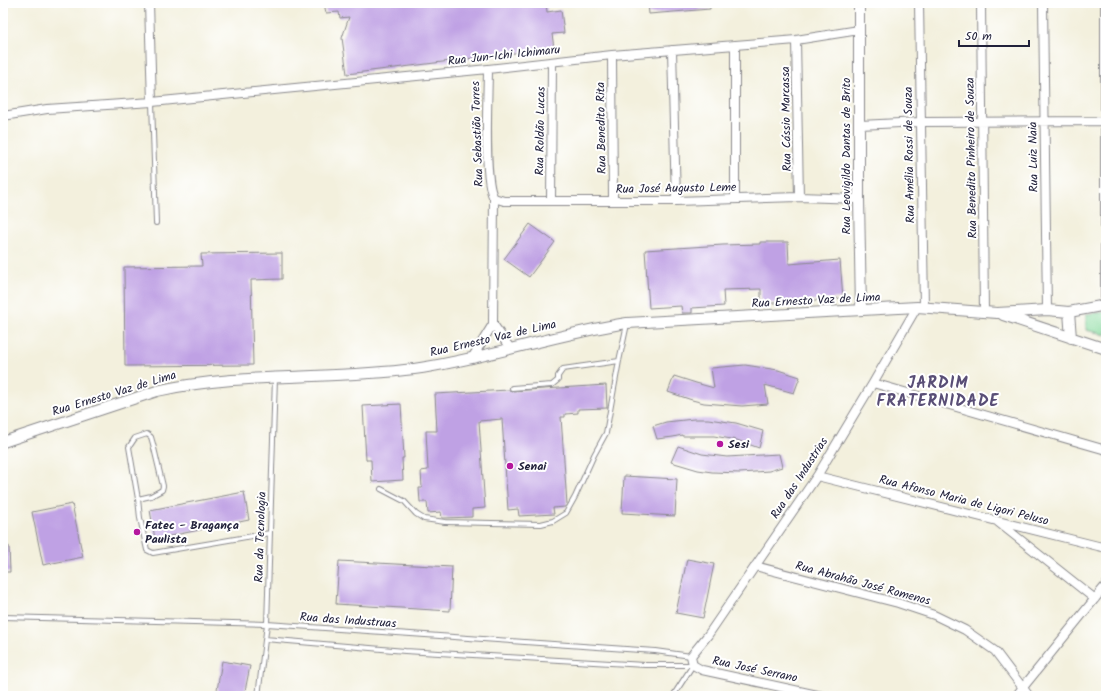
<svg xmlns="http://www.w3.org/2000/svg" width="1109" height="699" viewBox="0 0 1109 699" font-family="Kalam,sans-serif">
<style>
.green{fill:#85d99b;stroke:#547e6b}
.building{fill:#bfa1e4}
.lines{fill:none;stroke-linecap:round;stroke-linejoin:round}
.service-casing{stroke:#8a898c;stroke-width:6}
.minor-casing{stroke:#8a898c;stroke-width:10}
.tertiary-casing{stroke:#8a898c;stroke-width:12}
.service{stroke:#fff;stroke-width:4}
.minor{stroke:#fff;stroke-width:8}
.tertiary{stroke:#fff;stroke-width:10}
.poi-dot{fill:#b5179e;stroke:#fff;stroke-width:1.5}
.labels{text-anchor:middle;stroke-width:4;stroke-linejoin:round;paint-order:stroke}
.street-label{font-size:12px;fill:#22223b;stroke:#fff}
.poi-label{font-size:12px;font-weight:bold;fill:#22223b;stroke:#fff;text-anchor:start}
.district-label{font-size:16px;font-weight:bold;letter-spacing:1px;fill:#594e76;stroke:#fff}
</style>
<rect width="100%" height="100%" fill="#fff"/>
<filter id="ink" filterUnits="userSpaceOnUse"><feTurbulence type="fractalNoise" baseFrequency=".025" numOctaves="2"/><feDisplacementMap in="SourceGraphic" scale="8" xChannelSelector="R" yChannelSelector="G"/><feConvolveMatrix kernelMatrix="1 2 1 2 8 2 1 2 1" color-interpolation-filters="sRGB"/></filter>
<filter id="wash" filterUnits="userSpaceOnUse"><feTurbulence type="fractalNoise" baseFrequency=".012" numOctaves="4" result="noise"/><feDisplacementMap in="SourceGraphic" scale="16" xChannelSelector="R" yChannelSelector="G"/><feGaussianBlur stdDeviation="0.9" result="paint"/><feColorMatrix in="noise" values="0 0 0 0 0 0 0 0 0 0 0 0 0 0 0 0 0 1.4 0 .05"/><feComposite in="paint" operator="in"/></filter>
<g filter="url(#wash)">
<rect width="100%" height="100%" fill="#f3f0dd"/>
<path class="green" d="M1106,312v23l-20,-5v-16z"/>
<g id="blocks">
<path class="building" d="M324,3h222l1,9 14,-2 3,23 -12,1 2,14 -207,26 -5,-36 7,-21 -9,1 -1,-6 -13,1z
M648,3h62v6l-61,5z
M530,224l25,18 -26,35 -25,-18z
M760,242h28l1,22 51,-4 3,38 -54,4v1h-28v-14l-38,1 1,16 -32,2v5h-10l-1,-7 -32,2 -4,-58 78,-5 37,-1z
M282,253v26l-31,1 2,85 -128,1 -1,-99 78,-1 -1,-12z
M745,365l33,5 22,7 -6,16 -29,-8 3,19 -26,2 -38,-3 -12,-3 -24,-8 6,-16 22,7 18,5 -3,-20z
M606,385l1,23 -29,1v4l-13,1v3h-4l6,87 -2,3 -12,1 1,6 -35,2 -1,-7 -10,1 -6,-91 -23,2 6,87 -13,1v8l-27,1h-3l-1,-6 -13,1 -1,-11h-7l-1,-14h3l-1,-17 7,-1 -2,-39h11l-2,-37 74,-4 3,1z
M401,404l3,54h-2l1,22 -31,2 -1,-22h-5l-3,-54z
M694,419h14l28,4 27,8 -4,17 -22,-8 -23,-4h-32v-1l-9,2 -16,2 -4,-13 13,-4z
M678,446l24,8 25,3 52,-3 3,13 -13,4 -29,2 -28,-1 -14,-2 -27,-8z
M624,476l53,3 -2,37 -53,-3z
M244,492l5,28 -94,19 -5,-29z
M72,504l11,53 -40,8 -11,-53z
M3,546h6l1,26h-7z
M687,559l27,5 -11,54 -27,-5z
M339,561l113,6 -2,44 -114,-7z
M222,661l28,5 -6,30h-28z"/>
</g>
</g>
<g filter="url(#ink)">
<use href="#blocks" fill-opacity="0" stroke="#8a898c" stroke-width="1"/>
<g class="lines">
<defs>
<path id="service" d="M152,102l4,121
M512,388l40,-3 6,-5v-4l5,-7 56,-8
M381,489l23,12 12,13 8,5 21,3 96,2 12,-3 13,-8 9,-16 19,-42 12,-22 13,-72 8,-37
M138,499l13,-3 11,-6 1,-4 -10,-42 -2,-7 -4,-3 -12,4 -6,9 9,52 2,19 7,32 6,3 117,-20
M3,617l264,7 388,27 36,5
M265,639l140,12 240,14h48
M587,695l1,1
M258,696l9,-72 8,-246
M673,696l20,-31"/>
<path id="minor" d="M149,3l3,99
M919,3l5,304
M981,3l3,310
M1043,3l4,307
M1105,3v303
M796,40l3,157
M735,45v154
M672,50l4,151
M612,55l1,146
M3,116l44,-7 105,-7 336,-33 124,-14 184,-15 63,-10
M860,125l60,-3 186,-1
M494,198l10,3h172l123,-4 60,2
M551,201l1,-139
M493,324l17,24
M472,358l21,-34 1,-126c-11,-16 -6,-105 -6,-129
M873,383l233,67
M817,476l289,72
M998,522l97,77
M755,566l143,37 36,12 31,15 30,21 34,45
M822,696l-120,-26 -9,-5 -2,-9 17,-21 109,-159 56,-93 44,-76
M1016,696l90,-111"/>
<path id="tertiary" d="M859,3v196l2,111
M1069,312l2,26
M1003,315l103,34
M3,442l154,-51c84,-19 171,-11 257,-22 72,-10 141,-35 213,-46l290,-16 80,6 50,-3 22,2 37,-7"/>
</defs>
<use href="#service" class="service-casing"/>
<use href="#minor" class="minor-casing"/>
<use href="#tertiary" class="tertiary-casing"/>
<use href="#service" class="service"/>
<use href="#minor" class="minor"/>
<use href="#tertiary" class="tertiary"/>
</g>
</g>
<g class="poi-dot">
<circle cx="720" cy="444" r="4"/>
<circle cx="510" cy="466" r="4"/>
<circle cx="137" cy="532" r="4"/>
</g>
<g class="labels">
<g class="street-label">
<text transform="translate(504 55) rotate(-6)" y="4">Rua Jun-Ichi Ichimaru</text>
<text transform="translate(786 119) rotate(-91)" y="4">Rua Cássio Marcassa</text>
<text transform="translate(601 128) rotate(-91)" y="4">Rua Benedito Rita</text>
<text transform="translate(540 131) rotate(-89)" y="4">Rua Roldão Lucas</text>
<text transform="translate(477 134) rotate(-92)" y="4">Rua Sebastião Torres</text>
<text transform="translate(909 155) rotate(-91)" y="4">Rua Amélia Rossi de Souza</text>
<text transform="translate(846 156) rotate(-90)" y="4">Rua Leovigildo Dantas de Brito</text>
<text transform="translate(1033 157) rotate(-91)" y="4">Rua Luiz Naia</text>
<text transform="translate(971 158) rotate(-91)" y="4">Rua Benedito Pinheiro de Souza</text>
<text transform="translate(676 188) rotate(-1)" y="4">Rua José Augusto Leme</text>
<text transform="translate(816 300) rotate(-3)" y="4">Rua Ernesto Vaz de Lima</text>
<text transform="translate(493 338) rotate(-13)" y="4">Rua Ernesto Vaz de Lima</text>
<text transform="translate(114 393) rotate(-17)" y="4">Rua Ernesto Vaz de Lima</text>
<text transform="translate(799 478) rotate(-57)" y="4">Rua das Industrias</text>
<text transform="translate(964 500) rotate(14)" y="4">Rua Afonso Maria de Ligori Peluso</text>
<text transform="translate(260 537) rotate(-88)" y="4">Rua da Tecnologia</text>
<text transform="translate(863 583) rotate(15)" y="4">Rua Abrahão José Romenos</text>
<text transform="translate(348 620) rotate(4)" y="4">Rua das Industruas</text>
<text transform="translate(755 669) rotate(12)" y="4">Rua José Serrano</text>
</g>
<g class="poi-label">
<text x="728" y="448">Sesi</text>
<text x="518" y="470">Senai</text>
<text x="145" y="529">Fatec - Bragança<tspan x="145" dy="14">Paulista</tspan></text>
</g>
<g class="district-label">
<text x="938" y="388">JARDIM<tspan x="938" dy="18">FRATERNIDADE</tspan></text>
</g>
</g>
<rect width="1109" height="699" fill="none" stroke="#fff" stroke-width="16"/>
<path d="M959 40v6h70v-6" fill="none" stroke="#22223b" stroke-width="2"/>
<text x="965" y="40" font-size="12" fill="#22223b" stroke="#ffffff" stroke-width="3" paint-order="stroke">50 m</text>
</svg>
